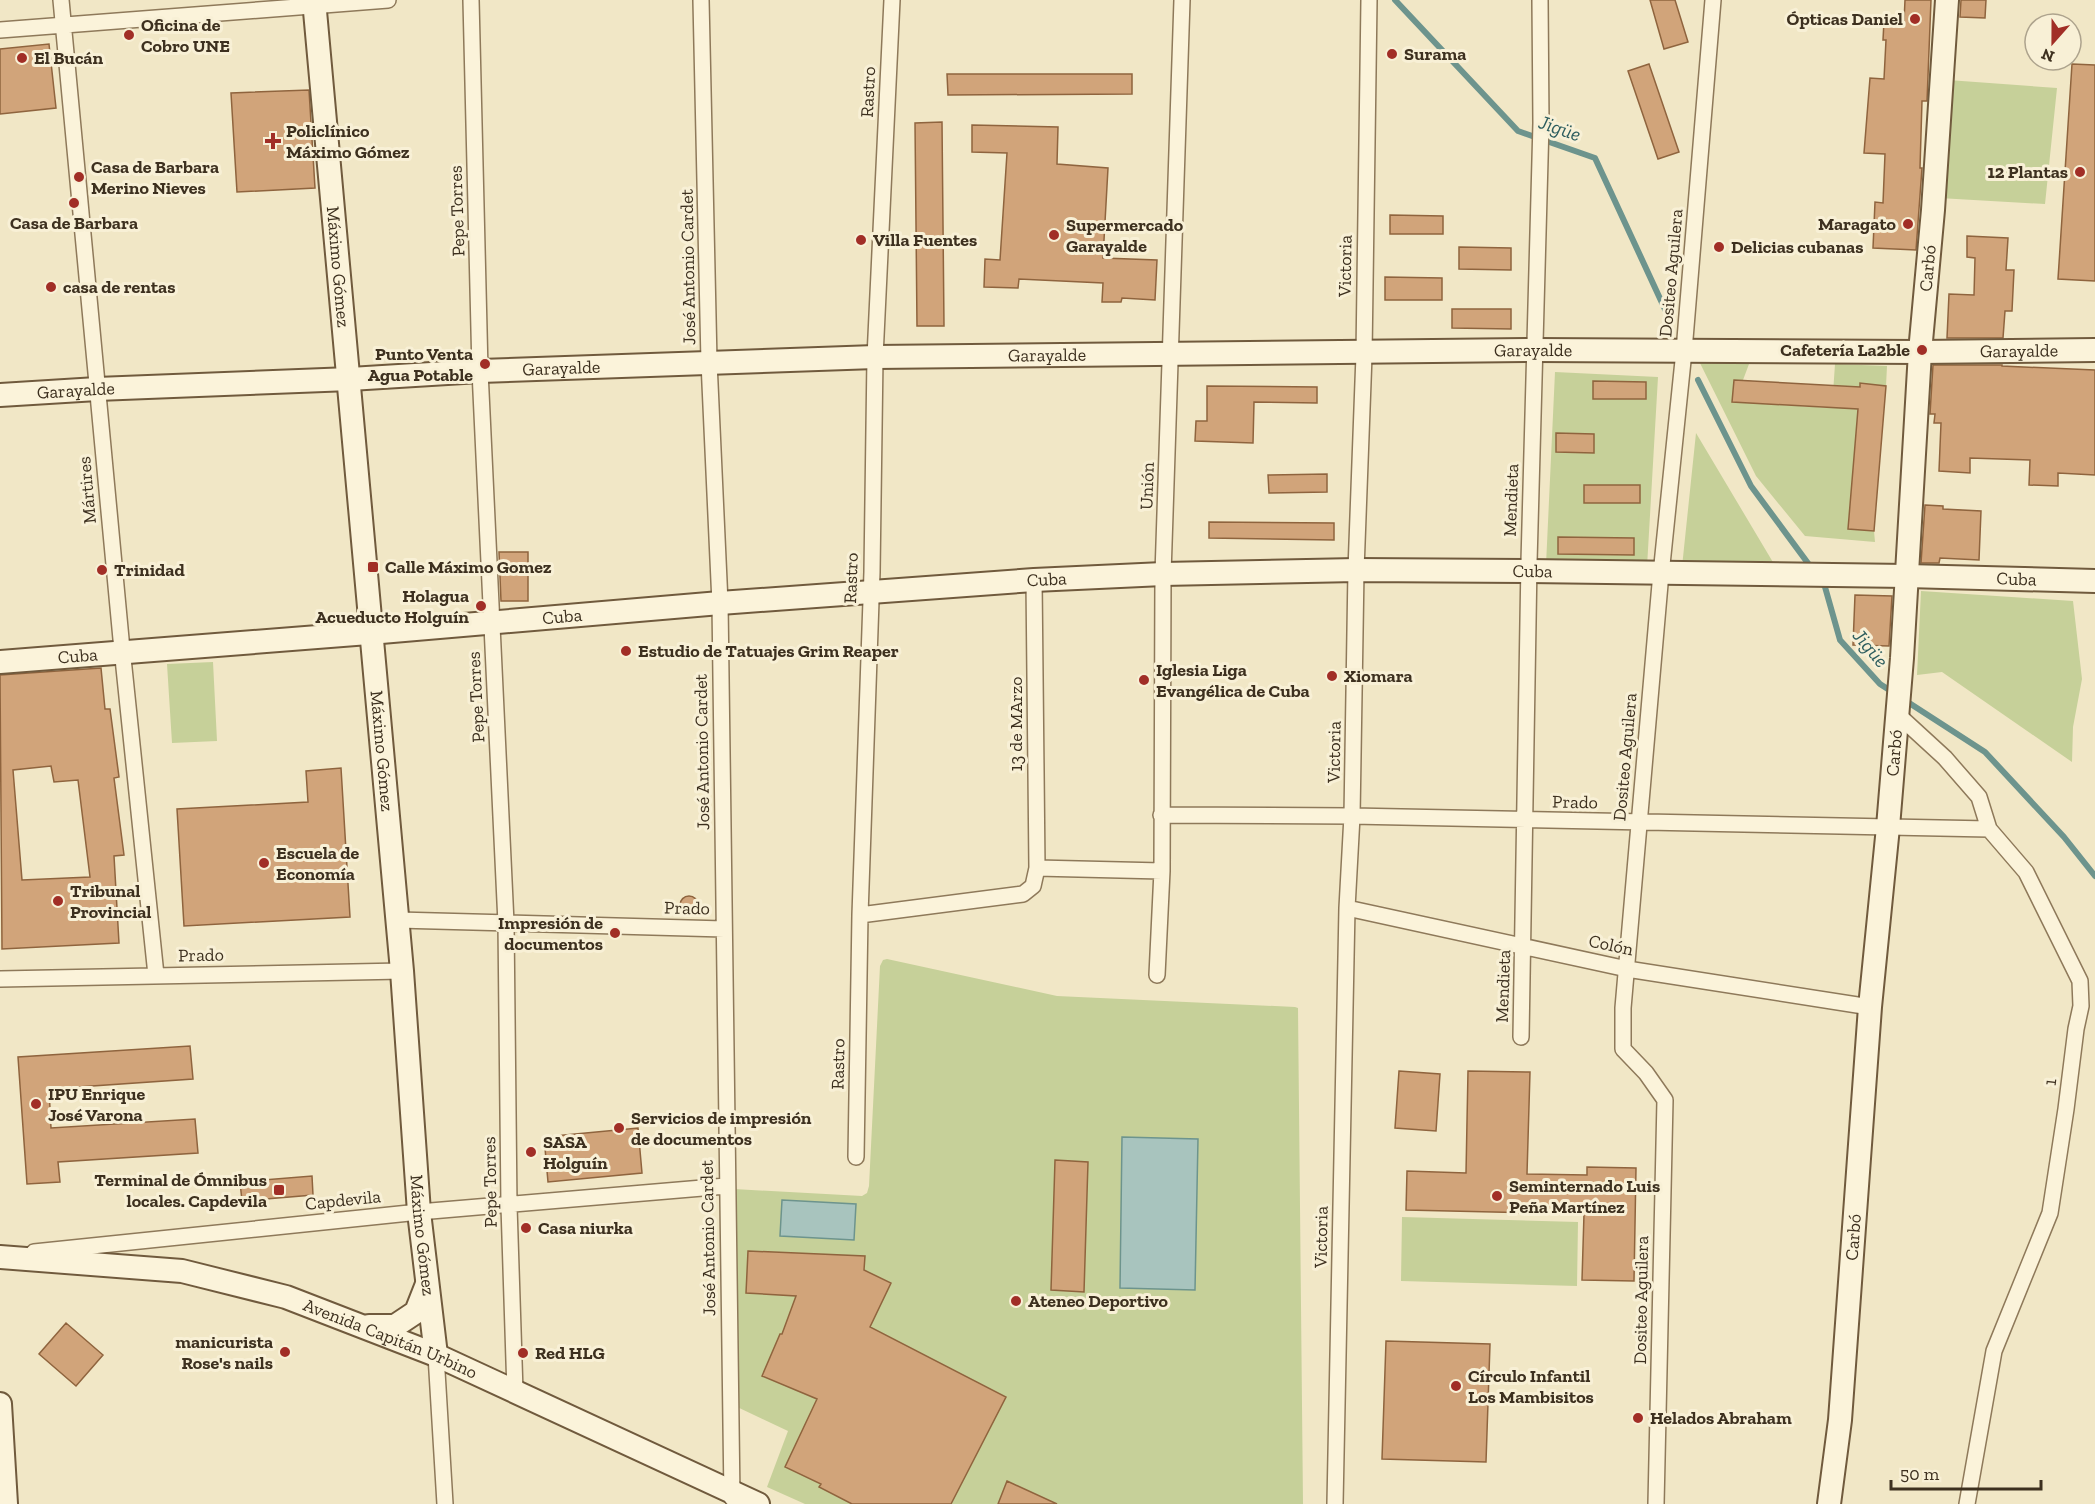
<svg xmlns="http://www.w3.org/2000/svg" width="2095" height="1504" viewBox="0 0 2095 1504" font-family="'Zilla Slab',serif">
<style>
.green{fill:#c6d099}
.water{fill:#a8c4be;stroke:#6d948d;stroke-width:1.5}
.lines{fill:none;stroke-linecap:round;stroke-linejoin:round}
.stream{stroke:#6d948d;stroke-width:6}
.building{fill:#d1a47a;stroke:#8f643e;stroke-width:1.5;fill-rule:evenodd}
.street-casing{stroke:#8e795a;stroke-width:18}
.secondary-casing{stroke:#705a3d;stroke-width:26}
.street{stroke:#fbf3da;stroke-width:15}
.secondary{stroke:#fbf3da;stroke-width:22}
.poi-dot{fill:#a12e26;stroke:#f8f0d6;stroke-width:2}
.labels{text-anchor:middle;stroke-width:6;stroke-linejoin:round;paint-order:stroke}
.poi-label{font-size:18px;font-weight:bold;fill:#3d301f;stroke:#f8f0d6;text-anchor:start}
.street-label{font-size:18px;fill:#3d301f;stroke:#f8f0d6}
.water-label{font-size:20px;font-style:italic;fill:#2d5d5e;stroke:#f8f0d6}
</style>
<rect width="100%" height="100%" fill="#f1e7c6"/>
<path class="green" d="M1948,80l109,8 -12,116 -106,-6z
M1696,355l56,1 -9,24h-9l-1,22 99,6 3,-44 52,2 -1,20 -26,-2 -12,145 26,2 1,11 -70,-6 -49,-60z
M1555,372l103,5 -11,190 -101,-2z
M1696,433l81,136 -95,-2z
M1921,591l152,10 9,78 -9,48 -1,35 -130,-90 -25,3z
M213,662l4,79 -45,2 -5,-79z
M887,959l170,37 238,11 3,1 5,496h-498l-38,-17 21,-56 -55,-26 1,-216 128,7 5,-3 2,-7 11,-220 3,-6z
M1402,1217l176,5 -1,64 -176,-5z"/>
<path class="water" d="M1122,1137l76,2 -3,151 -75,-2z
M782,1200l74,4 -2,36 -74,-4z"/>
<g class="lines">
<path class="stream" d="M1395,0l123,131 77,27 74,160
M1698,380l53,106 62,84
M1821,580l4,7 15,53 40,44 14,9
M1903,699l82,53 79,85 31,39"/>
</g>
<path class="building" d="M1650,0h25l13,42 -24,7z
M1905,0h26l-4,101h-5l-2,67h2l-6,82 -43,-2 2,-46 8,1 2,-49 -21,-1 6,-75 14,1 2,-39h-3l1,-19 20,1z
M1961,0h25l-1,18 -25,-1z
M49,44l7,64 -56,6v-65z
M1649,64l30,88 -21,7 -30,-88z
M2072,64l23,1v216l-37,-2z
M947,74h185v20l-184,1z
M309,90l6,98 -78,4 -6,-99z
M942,122l2,204h-27l-2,-203z
M972,125l86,2 -1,37 51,4 -5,90 54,2 -2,40 -33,-2 -1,4h-19l1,-19 -84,-4 -1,9 -34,-1 1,-28 15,1 7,-107 -35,-1z
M1390,215l53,1v18h-53z
M1967,236l41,2 -2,32h8l-2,41h-7l-2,27h-56l2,-44 25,1 1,-37 -8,-1z
M1459,247l52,1v22l-52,-1z
M1385,277l57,1v22h-57z
M1452,309h59v20l-59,-1z
M1933,365h69v1l93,4v105l-37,-2v13l-29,-1 1,-25 -60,-2v15l-31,-2 2,-48h-7l1,-9h-5z
M1734,380l126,7v-4l26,3 -12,145 -26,-2 10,-120 -126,-7z
M1593,381l53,1v17h-53z
M1207,386l110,1v16l-63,-1 -1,41 -58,-2 1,-20h11z
M1556,433l38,1v19l-38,-1z
M1327,474v18l-58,1 -1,-18z
M1584,485h56v18h-56z
M1925,505l18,1v3l38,2 -2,49 -39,-2 -1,5h-18z
M1209,522l125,1v17l-125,-2z
M1558,537l76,1v17l-76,-1z
M499,552h29v49h-27z
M1855,595l37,1 -3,50 -36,-1z
M101,668l4,41h5l9,68 -5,1 10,77 -10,1 5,87 -117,6 -2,-274zM51,766l3,16 24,-2 12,97 -68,3 -9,-110z
M341,768l9,149 -166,9 -7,-117 131,-7 -2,-31z
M680 905a9 9 0 1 1 18 0a9 9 0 1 1-18 0Z
M190,1046l3,33 -144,10 2,39 144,-9 3,34 -140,9 2,20 -33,2 -9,-127z
M1399,1071l41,3 -4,57 -41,-3z
M1468,1071l62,1 -3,102 60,1v-8l49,1 -2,113 -52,-1 2,-66 -178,-4 1,-39 59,2z
M638,1128l4,45 -94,9 -4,-45z
M1055,1160l33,2 -4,130 -33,-2z
M312,1176l1,19 -71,6 -2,-19z
M748,1251l117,5 -1,14 27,13 -21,44 136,70 -55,107h-99l-33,-17 2,-3 -36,-17 32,-68 -55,-23 18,-42h2l14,-38 -50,-3z
M66,1323l37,32 -27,31 -37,-32z
M1386,1341l104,3 -4,118 -104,-3z
M1007,1481l50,23h-59z"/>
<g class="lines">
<defs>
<path id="street" d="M61,0l60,639 35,336
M471,0l9,371 26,552 3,283 6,186
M701,0l8,362 11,241 12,895
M0,30l388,-30
M1034,580l3,288
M1897,714l48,44 34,39 10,32 37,43 54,109 1,25 -5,23 -10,80 -16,104 -56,138 -27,153
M1161,815l191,1 637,13
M1347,908l280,61 243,38
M860,915l163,-21 10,-8 4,-18 125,3
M398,920l326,9
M1157,975l5,-104 1,-297 19,-574
M0,979l402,-8
M1521,1037l8,-475 12,-439 -1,-123
M856,1157l4,-242 12,-343 3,-215 17,-357
M34,1252l385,-40 307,-26
M436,1355l9,149
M1335,1504l12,-596 5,-92 4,-246 8,-215 5,-355
M1656,1504l9,-404 -19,-27 -23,-24v-41l37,-424 24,-233 29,-351"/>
<g id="secondary">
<path id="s1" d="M314,0l88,971 17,241 17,143"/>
<path id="s2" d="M0,395l97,-6 253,-10 130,-8 395,-14 660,-7 385,2 175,-2"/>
<path id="s3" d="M0,662l381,-30 339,-29 314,-23 129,-6 193,-4 173,1 378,5 188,5"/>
<path id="s4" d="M0,1257l182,14 104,26 150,58 322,149"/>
<path d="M369,1326h26l21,-14 11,-28"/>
<path d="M0,1404l6,100"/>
<path id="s5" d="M1829,1504l11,-84 30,-413 18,-180 14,-169 18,-306 13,-142 14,-210"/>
</g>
</defs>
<use href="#street" class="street-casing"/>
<use href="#secondary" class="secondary-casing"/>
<use href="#street" class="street"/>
<use href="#secondary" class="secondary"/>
</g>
<g class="poi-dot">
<circle cx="1915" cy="19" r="6"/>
<circle cx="129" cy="35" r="6"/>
<circle cx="1392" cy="54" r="6"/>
<circle cx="22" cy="58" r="6"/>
<path d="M270 132h6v6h6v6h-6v6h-6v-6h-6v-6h6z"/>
<circle cx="2080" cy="172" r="6"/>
<circle cx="79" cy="177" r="6"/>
<circle cx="74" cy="203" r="6"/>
<circle cx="1908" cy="224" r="6"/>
<circle cx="1054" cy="235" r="6"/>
<circle cx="861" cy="240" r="6"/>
<circle cx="1719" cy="247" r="6"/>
<circle cx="51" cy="287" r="6"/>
<circle cx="1922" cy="350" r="6"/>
<circle cx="485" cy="364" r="6"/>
<rect x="367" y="561" width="12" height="12" rx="3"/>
<circle cx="102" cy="570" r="6"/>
<circle cx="481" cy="606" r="6"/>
<circle cx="626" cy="651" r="6"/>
<circle cx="1332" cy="676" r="6"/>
<circle cx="1144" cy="680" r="6"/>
<circle cx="264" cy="863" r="6"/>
<circle cx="58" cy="901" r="6"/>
<circle cx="615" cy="933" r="6"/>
<circle cx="36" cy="1104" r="6"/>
<circle cx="619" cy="1128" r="6"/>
<circle cx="531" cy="1152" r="6"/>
<rect x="273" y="1184" width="12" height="12" rx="3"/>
<circle cx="1497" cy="1196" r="6"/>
<circle cx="526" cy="1228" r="6"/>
<circle cx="1016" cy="1301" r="6"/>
<circle cx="285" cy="1352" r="6"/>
<circle cx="523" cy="1353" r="6"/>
<circle cx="1456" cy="1386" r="6"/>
<circle cx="1638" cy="1418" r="6"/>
</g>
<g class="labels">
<g class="poi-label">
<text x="1903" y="25" text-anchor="end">Ópticas Daniel</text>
<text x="141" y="31">Oficina de<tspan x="141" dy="21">Cobro UNE</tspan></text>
<text x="1404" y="60">Surama</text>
<text x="34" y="64">El Bucán</text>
<text x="286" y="137">Policlínico<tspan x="286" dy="21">Máximo Gómez</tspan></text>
<text x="91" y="173">Casa de Barbara<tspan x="91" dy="21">Merino Nieves</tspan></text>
<text x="2068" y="178" text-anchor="end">12 Plantas</text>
<text x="74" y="229" text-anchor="middle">Casa de Barbara</text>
<text x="1896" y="230" text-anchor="end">Maragato</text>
<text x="1066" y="231">Supermercado<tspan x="1066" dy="21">Garayalde</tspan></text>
<text x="873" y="246">Villa Fuentes</text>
<text x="1731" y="253">Delicias cubanas</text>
<text x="63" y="293">casa de rentas</text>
<text x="1910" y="356" text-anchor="end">Cafetería La2ble</text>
<text x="473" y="360" text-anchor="end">Punto Venta<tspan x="473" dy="21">Agua Potable</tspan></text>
<text x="385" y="573">Calle Máximo Gomez</text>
<text x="114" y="576">Trinidad</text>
<text x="469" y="602" text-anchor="end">Holagua<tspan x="469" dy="21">Acueducto Holguín</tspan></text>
<text x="638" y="657">Estudio de Tatuajes Grim Reaper</text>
<text x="1156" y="676">Iglesia Liga<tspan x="1156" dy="21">Evangélica de Cuba</tspan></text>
<text x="1344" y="682">Xiomara</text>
<text x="276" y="859">Escuela de<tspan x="276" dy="21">Economía</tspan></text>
<text x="70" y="897">Tribunal<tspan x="70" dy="21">Provincial</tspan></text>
<text x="603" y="929" text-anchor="end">Impresión de<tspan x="603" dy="21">documentos</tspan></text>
<text x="48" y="1100">IPU Enrique<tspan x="48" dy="21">José Varona</tspan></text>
<text x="631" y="1124">Servicios de impresión<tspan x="631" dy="21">de documentos</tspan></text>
<text x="543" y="1148">SASA<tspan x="543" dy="21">Holguín</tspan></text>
<text x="267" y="1186" text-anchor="end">Terminal de Ómnibus<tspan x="267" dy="21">locales. Capdevila</tspan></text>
<text x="1509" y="1192">Seminternado Luis<tspan x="1509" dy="21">Peña Martínez</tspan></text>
<text x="538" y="1234">Casa niurka</text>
<text x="1028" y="1307">Ateneo Deportivo</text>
<text x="273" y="1348" text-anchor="end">manicurista<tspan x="273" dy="21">Rose's nails</tspan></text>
<text x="535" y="1359">Red HLG</text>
<text x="1468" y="1382">Círculo Infantil<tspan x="1468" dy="21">Los Mambisitos</tspan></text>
<text x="1650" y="1424">Helados Abraham</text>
</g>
<g class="street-label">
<text transform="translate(868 92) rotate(-87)" y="6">Rastro</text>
<text transform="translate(457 211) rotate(-92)" y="6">Pepe Torres</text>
<text transform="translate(1345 266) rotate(-89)" y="6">Victoria</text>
<text transform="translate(688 267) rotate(-91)" y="6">José Antonio Cardet</text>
<text dy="6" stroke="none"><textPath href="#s1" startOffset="268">Máximo Gómez</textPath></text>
<text dy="6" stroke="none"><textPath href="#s5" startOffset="1240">Carbó</textPath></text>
<text transform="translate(1671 273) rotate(-85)" y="6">Dositeo Aguilera</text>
<text dy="6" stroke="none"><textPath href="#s2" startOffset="1534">Garayalde</textPath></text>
<text dy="6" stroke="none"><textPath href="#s2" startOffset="2020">Garayalde</textPath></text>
<text dy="6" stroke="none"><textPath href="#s2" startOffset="1048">Garayalde</textPath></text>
<text dy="6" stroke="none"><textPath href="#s2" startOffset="562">Garayalde</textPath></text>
<text dy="6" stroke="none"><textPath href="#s2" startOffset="76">Garayalde</textPath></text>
<text transform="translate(1147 486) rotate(-88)" y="6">Unión</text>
<text transform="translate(87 490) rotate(-95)" y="6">Mártires</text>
<text transform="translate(1511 500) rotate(-88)" y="6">Mendieta</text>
<text dy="6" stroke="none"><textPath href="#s3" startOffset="1536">Cuba</textPath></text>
<text transform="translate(851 578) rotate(-88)" y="6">Rastro</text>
<text dy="6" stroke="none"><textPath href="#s3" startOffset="2020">Cuba</textPath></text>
<text dy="6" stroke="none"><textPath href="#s3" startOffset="1050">Cuba</textPath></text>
<text dy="6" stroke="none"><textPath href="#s3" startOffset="564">Cuba</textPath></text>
<text dy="6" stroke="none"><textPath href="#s3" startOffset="78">Cuba</textPath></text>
<text transform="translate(476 697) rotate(-93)" y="6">Pepe Torres</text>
<text transform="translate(1016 724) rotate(-90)" y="6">13 de MArzo</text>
<text dy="6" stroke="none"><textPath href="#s1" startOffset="754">Máximo Gómez</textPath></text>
<text transform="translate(702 752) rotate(-91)" y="6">José Antonio Cardet</text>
<text transform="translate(1334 752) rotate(-89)" y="6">Victoria</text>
<text dy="6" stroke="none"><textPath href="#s5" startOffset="754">Carbó</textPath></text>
<text transform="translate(1625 757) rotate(-85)" y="6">Dositeo Aguilera</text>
<text transform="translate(1575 802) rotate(1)" y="6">Prado</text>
<text transform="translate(687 908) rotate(1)" y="6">Prado</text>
<text transform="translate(1611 945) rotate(12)" y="6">Colón</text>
<text transform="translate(201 955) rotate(-1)" y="6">Prado</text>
<text transform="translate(1503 986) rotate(-88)" y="6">Mendieta</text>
<text transform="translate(838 1064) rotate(-89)" y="6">Rastro</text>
<text transform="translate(2050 1082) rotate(-83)" y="6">1</text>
<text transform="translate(490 1182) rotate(-91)" y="6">Pepe Torres</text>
<text transform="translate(343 1200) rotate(-6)" y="6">Capdevila</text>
<text dy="6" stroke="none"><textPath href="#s1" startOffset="1240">Máximo Gómez</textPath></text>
<text transform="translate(1321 1237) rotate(-89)" y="6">Victoria</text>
<text dy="6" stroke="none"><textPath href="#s5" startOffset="268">Carbó</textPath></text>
<text transform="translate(708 1238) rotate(-91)" y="6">José Antonio Cardet</text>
<text transform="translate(1641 1300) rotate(-89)" y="6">Dositeo Aguilera</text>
<text dy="6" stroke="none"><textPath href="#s4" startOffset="402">Avenida Capitán Urbino</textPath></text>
</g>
<g class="water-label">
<text transform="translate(1560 128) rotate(19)" y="7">Jigüe</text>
<text transform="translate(1871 648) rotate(50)" y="7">Jigüe</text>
</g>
</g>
<g transform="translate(2053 42) rotate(201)"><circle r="28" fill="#f8f0d6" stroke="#ada38d" stroke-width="1.5"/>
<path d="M0-4.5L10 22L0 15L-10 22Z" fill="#a12e26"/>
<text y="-9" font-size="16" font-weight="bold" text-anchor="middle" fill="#3d301f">N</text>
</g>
<path d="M1891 1480v9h150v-9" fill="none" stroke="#3d301f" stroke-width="3"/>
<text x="1900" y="1480" font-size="18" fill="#3d301f" stroke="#f8f0d6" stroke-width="4.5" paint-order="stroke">50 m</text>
</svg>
